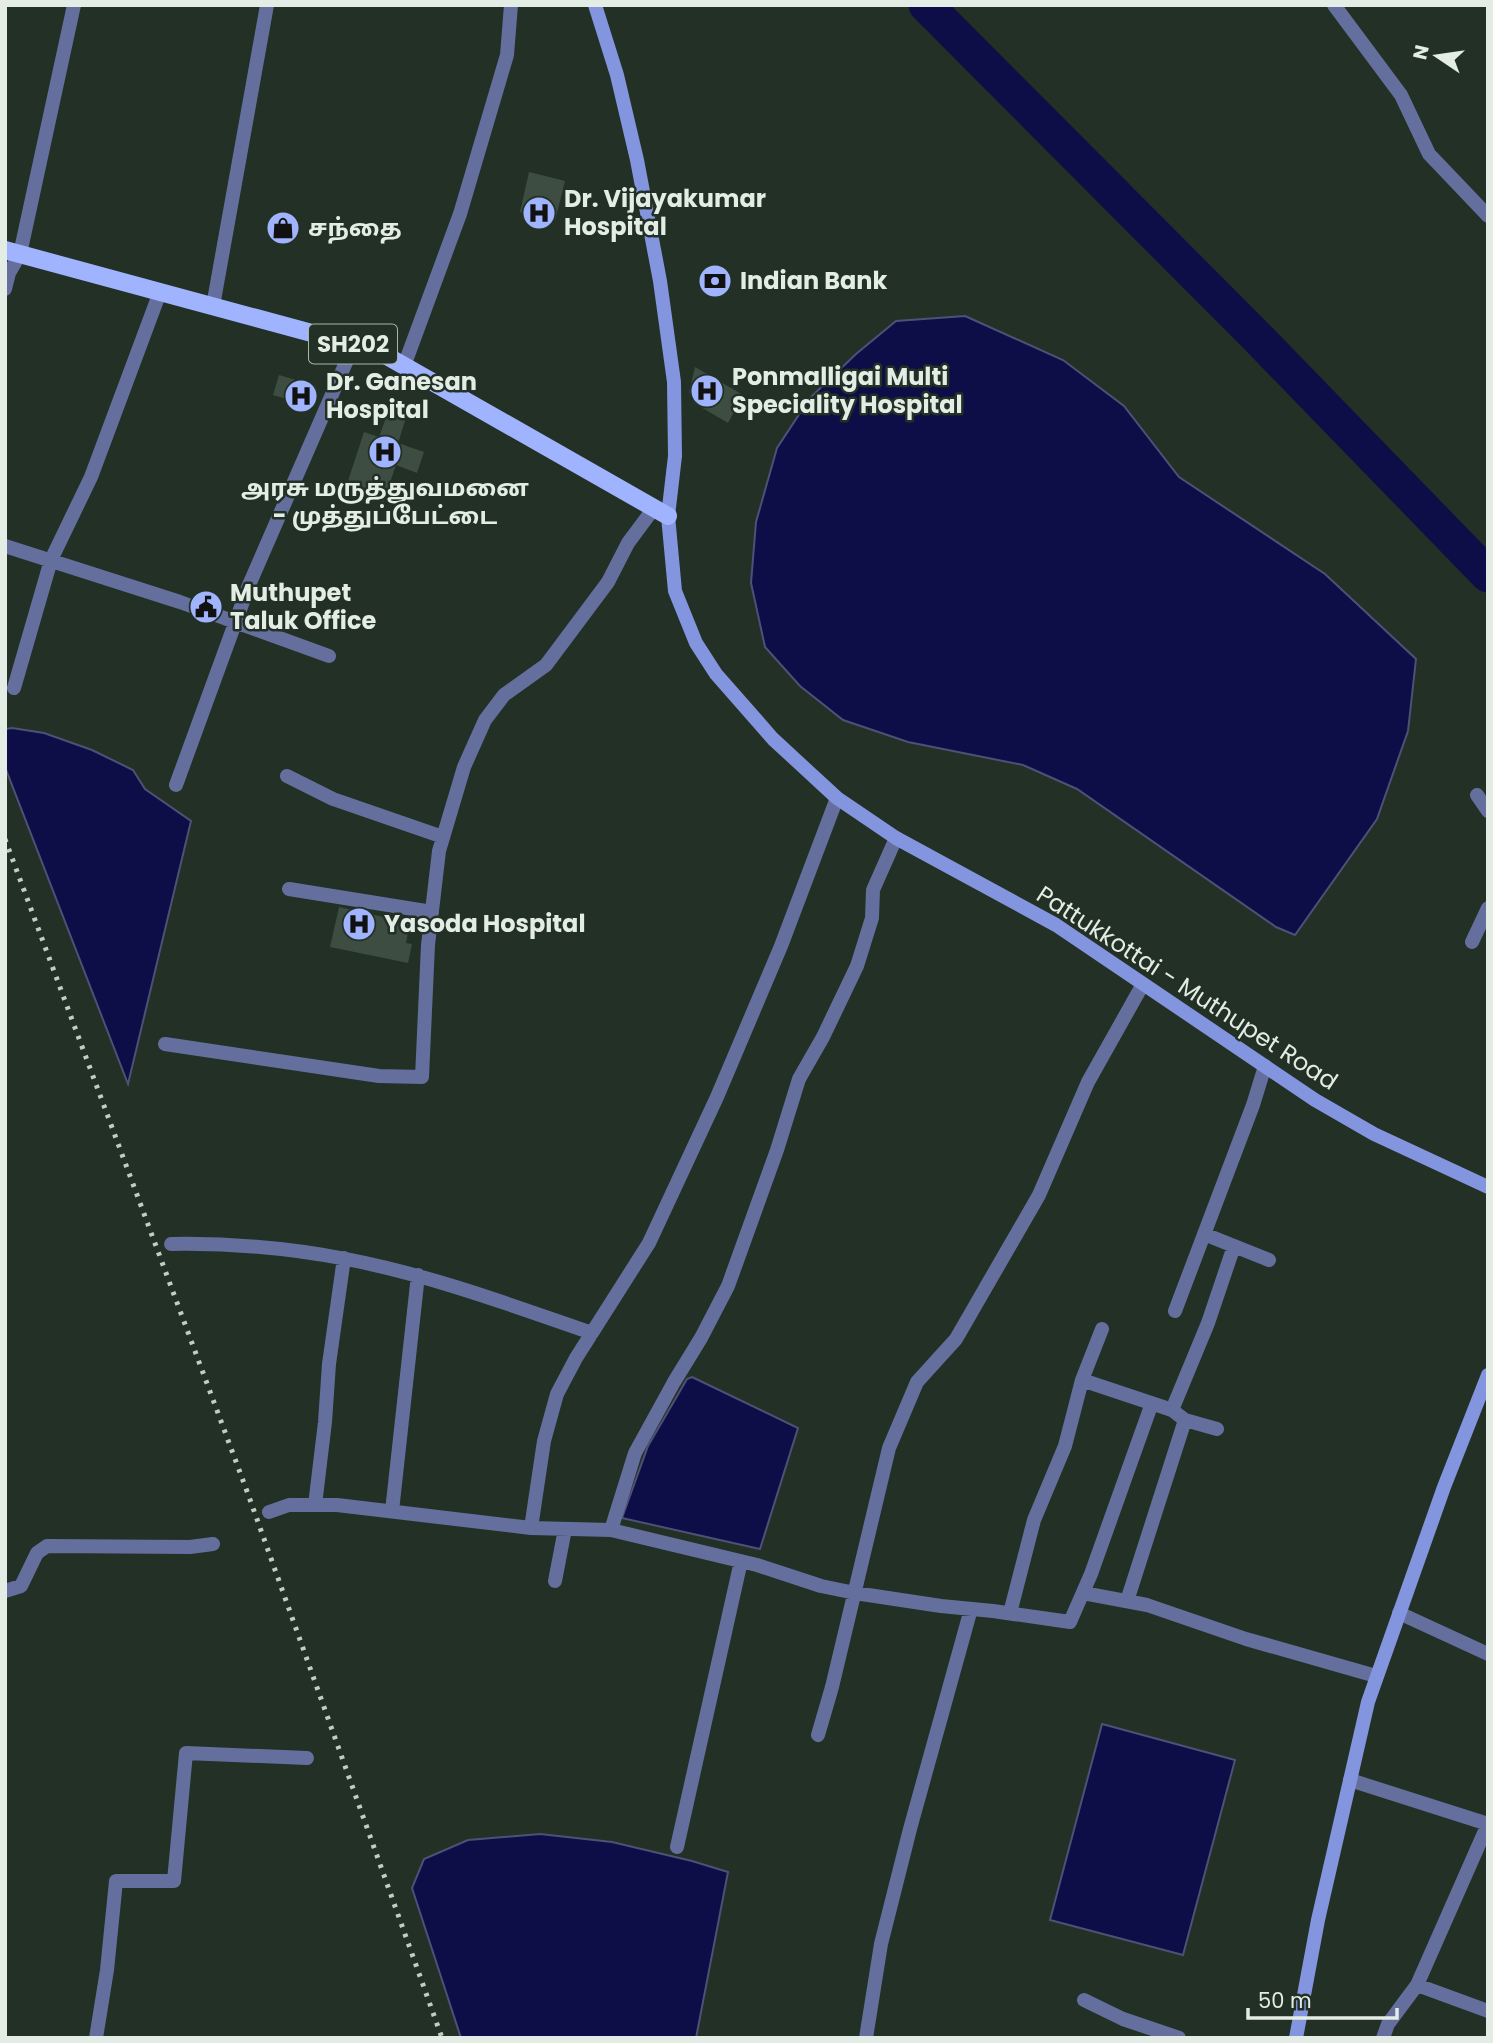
<svg xmlns="http://www.w3.org/2000/svg" width="1493" height="2043" viewBox="0 0 1493 2043" font-family="Poppins,'Noto Sans Tamil',sans-serif">
<style>
.water{fill:#0d0e47;stroke:#4d5176;stroke-width:2}
.lines{fill:none;stroke-linecap:round;stroke-linejoin:round}
.river{stroke:#0d0e47;stroke-width:35}
.building{fill:#3e4d41}
.minor{stroke:#646f9d;stroke-width:14}
.secondary{stroke:#8395de;stroke-width:14}
.primary{stroke:#a0b3ff;stroke-width:18}
.rail{stroke:#c3cdc5;stroke-width:5;stroke-dasharray:3.5 7;stroke-linecap:butt}
.labels{text-anchor:middle;stroke-width:5;stroke-linejoin:round;paint-order:stroke}
.shield{fill:#223025;stroke:#a9b4ab;stroke-width:2}
.shield-label{font-size:23px;font-weight:bold;fill:#e3ece5}
.poi-label{font-size:24px;font-weight:bold;fill:#e3ece5;stroke:#223025;text-anchor:start}
.street-label{font-size:24px;fill:#e3ece5;stroke:#223025}
</style>
<rect width="100%" height="100%" fill="#223025"/>
<path class="water" d="M965,316l98,44 61,46 55,71 146,97 91,85 -8,72 -31,88 -82,116 -19,-8 -199,-138 -54,-24 -115,-23 -65,-22 -43,-34 -35,-39 -14,-64 5,-61 21,-74 33,-50 46,-44 40,-33z
M12,728l32,5 48,17 41,20 12,19 46,32 -63,263 -123,-317v-38z
M692,1377l106,51 -38,121 -138,-31 26,-72 39,-67z
M1102,1724l133,36 -52,195 -133,-35z
M540,1834l72,8 80,19 36,11 -32,166h-235l-49,-150 12,-29 44,-19z"/>
<g class="lines">
<path class="river" d="M926,5l329,330 233,240"/>
</g>
<path class="building" d="M529,172l36,9 -10,40 -35,-9z
M695,367l48,28 -15,28 -34,-20 -5,-11z
M279,375l37,11 -6,20 -37,-11z
M388,412l18,6 -8,25 26,9 -7,21 -21,-8 -13,38 -38,-13 19,-58 15,5z
M339,907l71,16 -4,20 6,1 -4,19 -78,-16z"/>
<g class="lines">
<path class="minor" d="M1334,5l67,90 28,59 59,62
M5,289l4,-16 11,-19 54,-249
M213,306l54,-301
M404,366l56,-152 47,-159 4,-50
M5,546l175,56 149,54
M14,688l37,-128 40,-83 69,-185
M287,776l46,23 110,38
M176,785l73,-200 105,-241
M1477,795l11,16
M289,889l143,23
M1472,942l16,-34
M165,1044l214,32 43,1 6,-132 11,-94 25,-84 21,-47 19,-25 42,-30 62,-83 20,-39 26,-35
M1204,1234l65,26
M171,1244c58,-1 118,4 175,15 84,16 165,46 246,74
M1175,1311l78,-206 12,-39
M1082,1380l90,30 13,10 32,9
M1172,1410l36,-87 26,-77
M315,1505l10,-83 4,-58 15,-106
M392,1511l26,-236
M269,1512l20,-7h48l194,23 80,2 146,35 64,21 34,7 86,13 52,5 77,11 21,-48 61,-171
M531,1528l13,-87 13,-47 19,-36 73,-115 68,-146 64,-151 56,-148
M611,1530l24,-77 39,-71 27,-44 27,-52 49,-136 22,-71 24,-42 34,-71 15,-48 1,-28 23,-52
M555,1581l10,-52
M5,1591l16,-5 16,-33 10,-7 143,1 23,-3
M1083,1593l64,12 99,34 130,37
M1127,1601l58,-181
M1010,1613l24,-93 31,-74 17,-66 20,-51
M1399,1613l89,41
M818,1735l14,-48 57,-239 28,-66 39,-43 83,-144 49,-113 55,-98
M1350,1780l138,44
M677,1847l64,-286
M1417,1985l71,26
M1084,2000l39,19 56,19
M96,2038l11,-68 9,-89h58l12,-128 121,5
M866,2038l15,-94 29,-115 61,-220
M1383,2038l5,-14 29,-39 71,-161"/>
<path class="secondary" d="M595,5l22,70 20,85 23,121 14,101 1,74 -7,60 7,75 21,52 20,31 57,65 64,59 59,40 160,87 259,175 59,34 114,53
M1296,2038l22,-118 50,-218 76,-215 44,-112"/>
<path class="primary" d="M5,250l373,101 290,165"/>
<path class="rail" d="M5,839l243,655 194,544"/>
</g>
<defs>
<symbol id="hospital-disc" viewBox="-11 -11 22 22"><circle r="9.5" fill="#a0b3fd" stroke="#223025"/><path d="M-5-5h3v3.5h4V-5h3V5h-3V1.5h-4V5h-3Z" fill="#111"/></symbol>
<symbol id="shop-disc" viewBox="-11 -11 22 22"><circle r="9.5" fill="#a0b3fd" stroke="#223025"/><path d="M-5-2.5h2.3a2.7 3.5 0 0 1 5.4 0H5L5.5 6h-11ZM-1.5-2.5h3a1.5 2.3 0 0 0-3 0Z" fill="#111"/></symbol>
<symbol id="bank-disc" viewBox="-11 -11 22 22"><circle r="9.5" fill="#a0b3fd" stroke="#223025"/><path d="M-6-4H6V4H-6ZM0-2.3a2.3 2.3 0 1 0 0 4.6a2.3 2.3 0 1 0 0-4.6Z" fill="#111"/></symbol>
<symbol id="civic-disc" viewBox="-11 -11 22 22"><circle r="9.5" fill="#a0b3fd" stroke="#223025"/><path d="M-.6-6.5H3V-4.5H.6V-3L4-1V1h2V6H-6V1h2V-1L-.6-3ZM-1.2 2.5V6h2.4V2.5Z" fill="#111"/></symbol>
</defs>
<g fill-rule="evenodd">
<use href="#hospital-disc" x="520" y="194" width="38" height="38"/>
<use href="#shop-disc" x="264" y="209" width="38" height="38"/>
<use href="#bank-disc" x="696" y="262" width="38" height="38"/>
<use href="#hospital-disc" x="688" y="372" width="38" height="38"/>
<use href="#hospital-disc" x="282" y="377" width="38" height="38"/>
<use href="#hospital-disc" x="366" y="433" width="38" height="38"/>
<use href="#civic-disc" x="187" y="588" width="38" height="38"/>
<use href="#hospital-disc" x="340" y="905" width="38" height="38"/>
</g>
<g class="labels">
<rect class="shield" x="309" y="324.5" width="88" height="39" rx="5"/>
<g class="shield-label">
<text x="353" y="352">SH202</text>
</g>
<g class="poi-label">
<text x="564" y="207">Dr. Vijayakumar<tspan x="564" dy="28">Hospital</tspan></text>
<text x="308" y="236">சந்தை</text>
<text x="740" y="289">Indian Bank</text>
<text x="732" y="385">Ponmalligai Multi<tspan x="732" dy="28">Speciality Hospital</tspan></text>
<text x="326" y="390">Dr. Ganesan<tspan x="326" dy="28">Hospital</tspan></text>
<text x="385" y="496" text-anchor="middle">அரசு மருத்துவமனை<tspan x="385" dy="28">- முத்துப்பேட்டை</tspan></text>
<text x="230" y="601">Muthupet<tspan x="230" dy="28">Taluk Office</tspan></text>
<text x="384" y="932">Yasoda Hospital</text>
</g>
<g class="street-label">
<text transform="translate(1187 988) rotate(33)" y="8">Pattukkottai - Muthupet Road</text>
</g>
</g>
<rect width="1493" height="2043" fill="none" stroke="#e3ece5" stroke-width="14"/>
<g transform="translate(1437 56) rotate(283)" stroke="#223025" stroke-width="5" paint-order="stroke">
<path d="M0-5L12 26L0 18L-12 26Z" fill="#e3ece5"/>
<text y="-10" font-size="19" font-weight="bold" text-anchor="middle" fill="#e3ece5">N</text>
</g>
<path d="M1248 2008v10h149v-10" fill="none" stroke="#e3ece5" stroke-width="3.5"/>
<text x="1258" y="2008" font-size="21" fill="#e3ece5" stroke="#223025" stroke-width="5" paint-order="stroke">50 m</text>
</svg>
